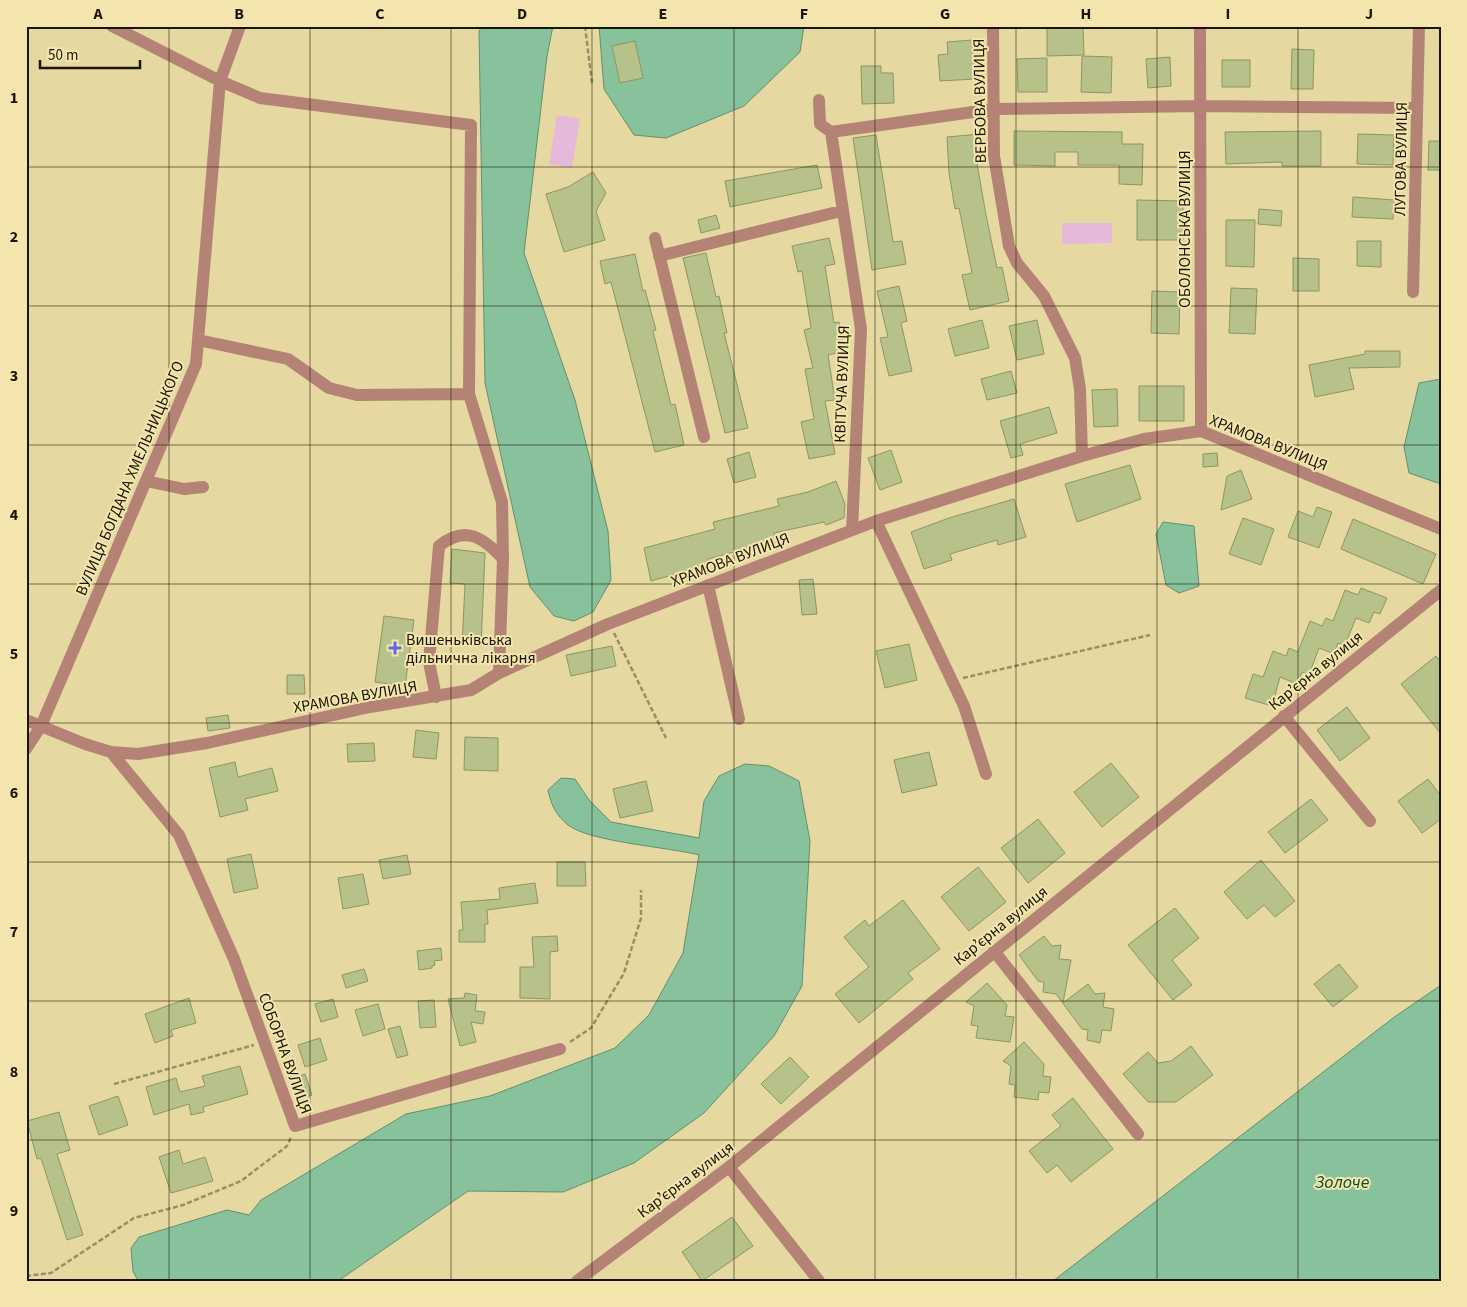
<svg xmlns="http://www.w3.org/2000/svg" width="1467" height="1307" viewBox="0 0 1467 1307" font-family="'Source Sans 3',sans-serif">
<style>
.green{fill:#e6b8d9}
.water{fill:#87c29d;stroke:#668e6e}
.building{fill:#b7c18a;stroke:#8d9662}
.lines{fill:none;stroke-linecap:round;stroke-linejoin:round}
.path{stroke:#998f65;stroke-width:2.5;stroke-dasharray:5 2.5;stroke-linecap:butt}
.minor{stroke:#b48376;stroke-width:12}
.grid{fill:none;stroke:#1a1502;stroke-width:1;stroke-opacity:0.55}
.poi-dot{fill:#626ae3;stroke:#f3e5ad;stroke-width:2}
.labels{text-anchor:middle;stroke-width:4;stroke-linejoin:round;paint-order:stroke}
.street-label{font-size:16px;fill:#1a1502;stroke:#f3e5ad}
.poi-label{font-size:16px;fill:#1a1502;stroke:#f3e5ad;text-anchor:start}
.water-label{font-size:18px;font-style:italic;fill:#044f2d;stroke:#f3e5ad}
.neatline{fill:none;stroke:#1a1502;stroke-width:2}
.grid-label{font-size:16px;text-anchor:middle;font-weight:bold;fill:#1a1502}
</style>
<rect width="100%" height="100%" fill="#e5d8a0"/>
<path class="green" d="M557,115l23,4 -8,49 -23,-4z
M1062,223h50v20l-50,1z"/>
<path class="water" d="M483,26h70l-6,30 -23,197 51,147 33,131 3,49 -18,32 -19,9 -20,-5 -24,-29 -45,-204 -6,-352z
M599,26h205l-4,26 -56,54 -78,32 -32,-3 -30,-46z
M1441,379v105l-32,-11 -5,-26 15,-64z
M1163,522l31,4 5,60 -20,7 -13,-8 -10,-51z
M745,764l24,2 30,15 11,60 -8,145 -28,50 -70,77 -70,50 -71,29 -95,-1 -130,90h-200l-5,-10 -2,-23 8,-11 88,-27 22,5 12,-15 145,-86 84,-18 125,-48 34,-33 34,-62 16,-98c-31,-8 -109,-13 -131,-30 -12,-10 -17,-20 -20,-35l13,-12 14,1 14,21 22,22 88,16 5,-37 15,-25z
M1441,985v296h-388l340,-263z"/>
<path class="building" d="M1047,26h36l1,29 -37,1z
M972,40l3,39 -35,2 -2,-26 10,-1 -1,-12z
M635,41l8,37 -23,5 -8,-37z
M1292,49l22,1 -1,39h-22z
M1082,56l30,1 -1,36 -30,-1z
M1170,57l1,29 -23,2 -2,-29z
M1047,58v34h-29l-1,-33z
M1222,60h28v27h-28z
M861,66h20v7h12l1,30 -32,1z
M1014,131l108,1v12h21l-1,41 -23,-1v-19h-41v-13h-23v14l-41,-1z
M1321,131v35h-39v-4l-56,2 -1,-32z
M980,134l2,23 -6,1 10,57 11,53 5,-1 7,34 -39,9 -8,-35 10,-2 -13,-65 -4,1 -6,-36 -2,-36z
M1358,134l36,1 -1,30 -36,-1z
M876,135l17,107 9,-1 4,23 -34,6 -19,-132z
M1429,141h12v29h-13z
M817,165l5,23 -92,19 -5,-26z
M593,172l13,21 -10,18 9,29 -41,12 -18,-58 22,-7z
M1353,197l41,3 -1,19 -41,-2z
M1137,200l46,1v39h-46z
M1259,209l23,2 -1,15 -23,-2z
M716,215l4,13 -19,5 -3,-13z
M1226,220h29l-1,47 -28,-1z
M829,238l6,26 -10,2 9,57 5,-1 6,29 -17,4 7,45 -10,1 10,53 -26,5 -8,-37 13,-3 -9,-50 8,-1 -9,-38 7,-2 -9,-57 -4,1 -6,-26z
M1357,241h24v26l-24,-1z
M706,253l10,44 3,-1 8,37h-3l24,95 -23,5 -42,-175z
M635,254l8,37 2,-1 11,40 -3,1 18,74 4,-1 9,41 -29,7 -44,-170 -6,2 -5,-23z
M1293,258l26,1v32h-26z
M899,286l8,35 -6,2 11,48 -23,5 -9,-38 8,-1 -11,-46z
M1231,288l26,1 -2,45 -26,-1z
M1152,291l28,1 -1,42 -28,-1z
M982,320l7,28 -34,8 -7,-27z
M1037,320l7,34 -27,6 -8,-34z
M1365,351h35v16l-51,1 5,21 -39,8 -6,-32 56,-11z
M1011,371l6,22 -30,7 -6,-21z
M1139,386h45v35h-45z
M1117,389l1,37 -24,1 -2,-37z
M1049,407l8,26 -37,11 3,11 -12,3 -11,-37z
M891,450l11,32 -22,8 -12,-32z
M749,452l7,25 -22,6 -7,-24z
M1217,453l1,13 -15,1v-13z
M1130,465l11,34 -64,23 -12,-38z
M1241,470l11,29 -31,11 6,-34z
M836,481l9,23 -1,14 -18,7 -2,-3 -50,11 3,11 -24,6 -1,-3 -44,12 1,6 -58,16 -7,-33 71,-19 -2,-7 66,-16 -2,-7 31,-7z
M1014,499l12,38 -28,8 -1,-5 -47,14 2,6 -28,9 -13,-37 38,-14z
M1317,507l15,5 -13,36 -31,-11 10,-26 15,6z
M1243,518l31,11 -13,36 -32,-11z
M1353,519l83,35 -13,30 -82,-35z
M452,549l33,4 -4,93h-19l3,-62 -15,-1z
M813,579l4,35 -15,1 -3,-35z
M1361,588l26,10 -7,16 -6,-2 -5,11 -13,-5 -11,27 -7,-2 -4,11 -15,-6 -10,27 -7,-3 -5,12 -17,-7 -8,29 -27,-8 8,-24 10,3 10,-26 13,5 3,-8 9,4 12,-31 12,5 4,-8 7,3 12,-31 13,5z
M384,616l30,4 -9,66 -30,-4z
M909,644l8,36 -32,8 -9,-37z
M612,646l4,20 -45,10 -5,-21z
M1436,656l5,6v72l-40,-50z
M287,675h17l1,19h-18z
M1347,707l23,31 -30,23 -23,-31z
M228,715l2,13 -22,3 -2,-13z
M416,730l23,3 -3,26 -23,-2z
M465,737l33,1v33l-34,-1z
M374,743l1,18 -27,1 -1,-18z
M929,752l8,33 -35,8 -8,-33z
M235,762l3,15 34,-9 6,23 -33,8 3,11 -28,7 -11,-49z
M1111,763l28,34 -37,30 -28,-35z
M1428,779l13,17v23l-19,14 -24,-32z
M646,781l7,30 -33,7 -7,-29z
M1311,799l17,21 -43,33 -17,-21z
M1038,819l27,34 -37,30 -27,-35z
M251,854l7,34 -24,5 -7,-34z
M407,855l4,19 -28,5 -4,-19z
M1261,860l34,41 -20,16 -11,-12 -17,14 -23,-27z
M557,862h28l1,24h-29z
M978,867l28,35 -37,29 -28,-34z
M363,874l6,30 -26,5 -5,-31z
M535,883l3,20 -51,7 1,14h-3v18h-26v-12h4l-2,-28 39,-3 -1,-11z
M903,900l37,49 -32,24 5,6 -54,44 -24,-29 34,-27 -25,-30 21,-17 4,6z
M1175,908l24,30 -27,22 20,25 -19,15 -45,-55z
M557,936l1,15 -8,1v47l-30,-1v-31h14l-2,-30z
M1044,936l8,10 9,-1 -2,14 12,1 -8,43 25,-19 7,10 10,-1 -2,14 11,2 -3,22 -9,-1 -2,13 -13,-3 1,-10 -6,-1 -26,-35 -13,-2 1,-10 -6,-1 -19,-26z
M441,948l1,12 -8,1 1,4 -3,1v2l-13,2 -2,-19z
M1339,964l19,23 -25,20 -19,-23z
M364,969l4,12 -22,7 -4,-13z
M987,983l20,22 -2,11 9,1 -4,25 -34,-4 2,-12 -7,-1 3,-19 -8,-4z
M465,993l12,2 -2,16 10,1 -2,12 -12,-2 5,20 -16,4 -12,-47 16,-1z
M189,998l7,25 -25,7 2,6 -18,7 -10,-29z
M333,999l5,18 -17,5 -6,-18z
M434,1000l2,27 -16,1 -2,-27z
M378,1004l7,25 -22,7 -8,-26z
M400,1026l8,29 -11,3 -9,-29z
M320,1038l7,22 -22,7 -7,-22z
M1024,1042l20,22 -1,12 8,1 -2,16 -10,-1 -1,8 -24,-3 1,-12 -6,-1 2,-18 -8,-5z
M1191,1046l22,29 -37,27h-28l-25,-28 25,-22 10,11 13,-2z
M790,1057l19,20 -28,27 -20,-20z
M240,1066l8,28 -45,13 1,5 -13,3 -2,-11 -35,11 -8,-28 30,-9 4,14 25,-6 -3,-10z
M305,1074l7,21 -12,4 -6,-21z
M118,1096l10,29 -29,10 -10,-29z
M1073,1098l40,51 -42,33 -14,-17 -10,8 -18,-22 32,-25 -9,-11z
M59,1112l11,38 -13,4 26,81 -16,5 -26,-82 -4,1 -10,-38z
M179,1150l4,14 22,-7 8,24 -42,12 -12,-36z
M732,1217l21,29 -51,35 -20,-29z"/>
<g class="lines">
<path class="path" d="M585,26l7,57
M614,633l52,105
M963,678l187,-43
M570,1042l21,-14 33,-55 17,-55v-28
M114,1084l140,-39
M26,1276l25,-3 83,-55 49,-13 58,-24 46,-35 4,-9"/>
<path class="minor" d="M112,26l108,55 40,17 211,27 -2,269 33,108 1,57 -4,114
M993,26l1,130 15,90 8,17 27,33 31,62 5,31 2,67
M1200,26l1,405
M819,100l1,24 11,8 163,-23 206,-3 217,2
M831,132l30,197 -9,201
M655,238l49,199
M659,256l182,-45
M1413,292l6,-266
M198,340l90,19 41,29 28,7 112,-1
M146,481l38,8 19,-2
M876,521l88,185 22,68
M708,585l31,134
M436,697l-7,-35 10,-116c26,-21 44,-9 64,13
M1284,716l86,105
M26,720l59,24 26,8 27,2 69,-11 163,-36 101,-17 28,-17 109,-49 268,-103 206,-65 62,-17 57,-8 240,98
M26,749l15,-23 155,-362 24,-283 20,-55
M111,752l68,83 55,124 61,167 265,-77
M994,951l144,183
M729,1167l90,114
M577,1281l152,-114 712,-577"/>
</g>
<path class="grid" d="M169,26v1255M310,26v1255M451,26v1255M592,26v1255M734,26v1255M875,26v1255M1016,26v1255M1157,26v1255M1298,26v1255M26,167h1415M26,306h1415M26,445h1415M26,584h1415M26,723h1415M26,862h1415M26,1001h1415M26,1140h1415"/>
<path class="poi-dot" d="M392.5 640.5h5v5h5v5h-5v5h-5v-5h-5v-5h5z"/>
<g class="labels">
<g class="street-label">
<text transform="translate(979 101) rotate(-91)" y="6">ВЕРБОВА ВУЛИЦЯ</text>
<text transform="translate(1400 159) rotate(-89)" y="6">ЛУГОВА ВУЛИЦЯ</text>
<text transform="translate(1184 229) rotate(-90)" y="6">ОБОЛОНСЬКА ВУЛИЦЯ</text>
<text transform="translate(841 384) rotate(-88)" y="6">КВІТУЧА ВУЛИЦЯ</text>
<text transform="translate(1269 442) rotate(22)" y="6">ХРАМОВА ВУЛИЦЯ</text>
<text transform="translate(129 478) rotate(-67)" y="6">ВУЛИЦЯ БОГДАНА ХМЕЛЬНИЦЬКОГО</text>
<text transform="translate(730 559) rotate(-21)" y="6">ХРАМОВА ВУЛИЦЯ</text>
<text transform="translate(1315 670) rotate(-39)" y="6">Карʼєрна вулиця</text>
<text transform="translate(355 696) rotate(-10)" y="6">ХРАМОВА ВУЛИЦЯ</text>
<text transform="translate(1000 925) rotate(-39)" y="6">Карʼєрна вулиця</text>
<text transform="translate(286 1053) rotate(70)" y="6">СОБОРНА ВУЛИЦЯ</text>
<text transform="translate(685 1179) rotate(-37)" y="6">Карʼєрна вулиця</text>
</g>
<g class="poi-label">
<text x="406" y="645">Вишеньківська<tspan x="406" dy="18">дільнична лікарня</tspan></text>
</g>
<g class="water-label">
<text x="1342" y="1188">Золоче</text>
</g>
</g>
<rect width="1467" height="1307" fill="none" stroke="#f3e5ad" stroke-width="55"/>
<path d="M40 60v8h100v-8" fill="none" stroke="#1a1502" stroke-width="2.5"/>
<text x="48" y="60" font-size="15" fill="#1a1502" stroke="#f3e5ad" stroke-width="4" paint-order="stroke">50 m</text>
<rect x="28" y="28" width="1412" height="1252" class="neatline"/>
<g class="grid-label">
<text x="98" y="19">A</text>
<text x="239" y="19">B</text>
<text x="380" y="19">C</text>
<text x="522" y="19">D</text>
<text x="663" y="19">E</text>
<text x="804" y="19">F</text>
<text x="945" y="19">G</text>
<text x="1086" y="19">H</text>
<text x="1228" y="19">I</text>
<text x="1369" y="19">J</text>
<text x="14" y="103">1</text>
<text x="14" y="242">2</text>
<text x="14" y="381">3</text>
<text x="14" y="520">4</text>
<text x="14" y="659">5</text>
<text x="14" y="798">6</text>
<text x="14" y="937">7</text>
<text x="14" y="1077">8</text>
<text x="14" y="1216">9</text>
</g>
</svg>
